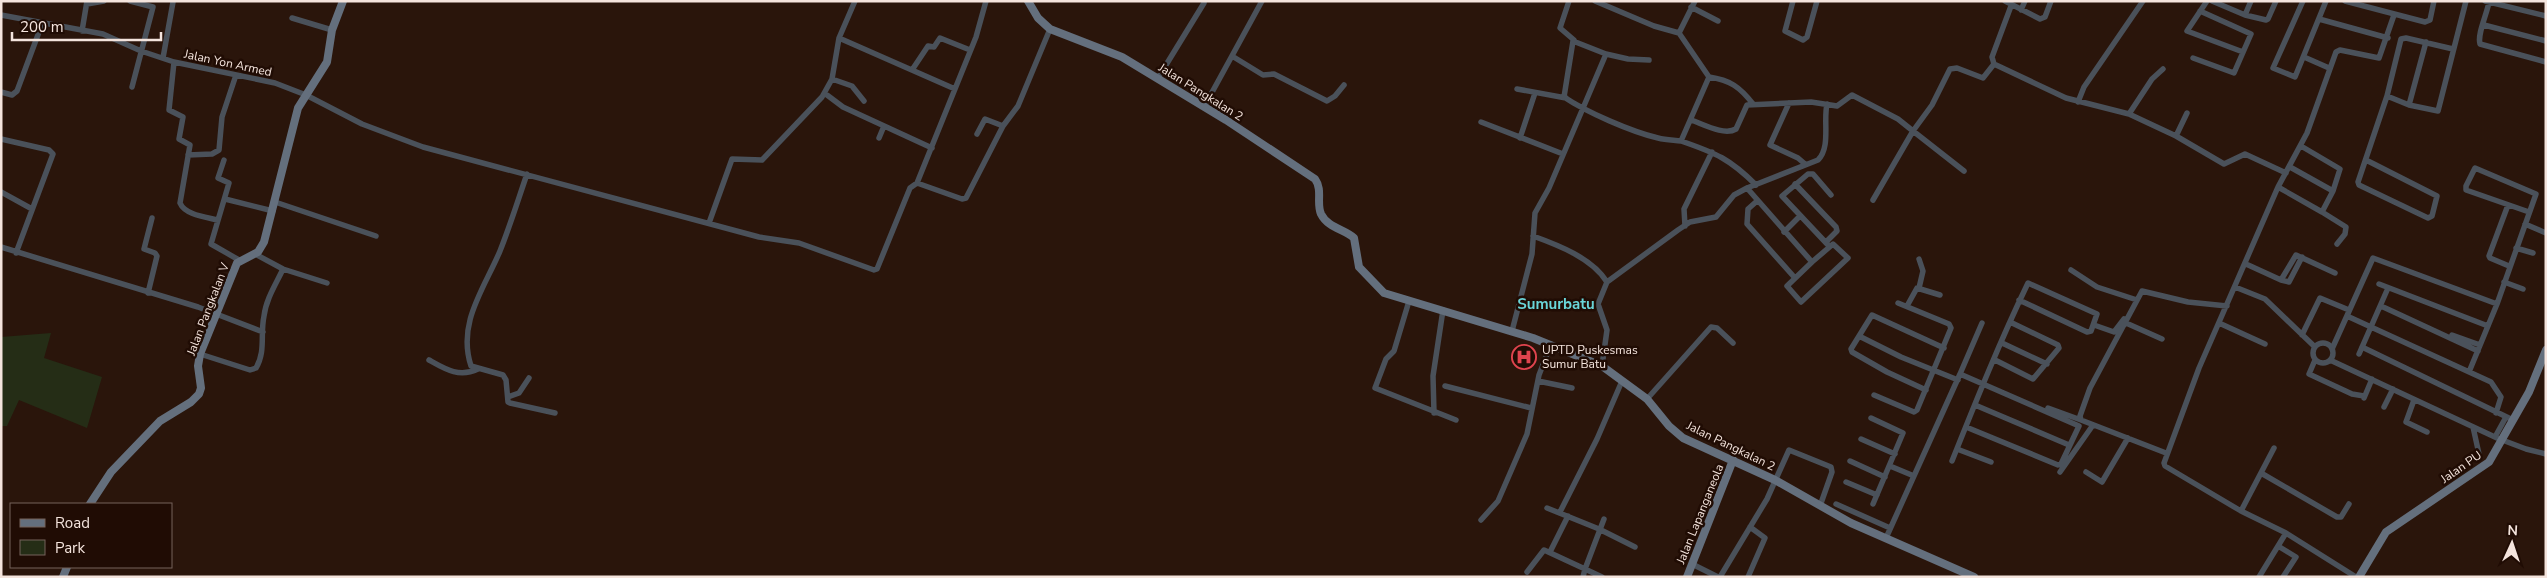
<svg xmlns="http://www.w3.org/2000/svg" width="2547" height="578" viewBox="0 0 2547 578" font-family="'Nunito Sans',sans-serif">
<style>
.green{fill:#252d16}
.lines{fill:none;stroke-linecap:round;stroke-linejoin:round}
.street{stroke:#4a515a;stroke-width:5.5}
.secondary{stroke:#646f7d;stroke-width:8}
.labels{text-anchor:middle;stroke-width:5;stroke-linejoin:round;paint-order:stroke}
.street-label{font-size:12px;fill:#f4e4dd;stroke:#200c04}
.poi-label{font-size:12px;fill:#f4e4dd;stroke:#200c04;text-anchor:start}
.quarter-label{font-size:15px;font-weight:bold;fill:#6ad6d9;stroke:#200c04}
</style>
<rect width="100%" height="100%" fill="#2a150b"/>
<path class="green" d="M51,333l-7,25 58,19 -15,51 -68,-28 -12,26h-6v-89z"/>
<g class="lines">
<path class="street" d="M130,1l23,6 -21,80
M1569,1l-9,27 14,12
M1595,1l59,25 25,7
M1793,1l-8,30 18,9 4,-3 10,-36
M2005,1l35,18 5,-2 6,-16
M2207,1l-20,30 56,21
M2212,1l33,14 21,5 2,-1 8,-18
M2303,1l-30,67 22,9 31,-76
M2345,1l80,21 5,-2 4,-19
M2485,1l61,15
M2489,2c-2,12 -12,32 -9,42l66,18
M87,4l17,-3
M2011,6l-19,51 2,7 72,34 63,16 47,22 48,28 21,-10 41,19
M1691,7l27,14
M2021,10l4,-9
M1,15l102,19 38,17 33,11 101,21 31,12 56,29 61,23 336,90 40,6 75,27 3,-1 33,-81 7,-5 45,16 4,-1 37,-72
M2245,15l6,-14
M292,18l40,12
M2319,19l69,19
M2484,25l62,16
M82,31l5,-30
M1679,33l16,-32
M839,38l116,51
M1606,54l22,5 21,1
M1232,56l31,19 11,-1 53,27 8,-5 9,-11
M2304,57l25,11
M163,58l10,-56
M2193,58l41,15 17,-39 -51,-23
M174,62l-5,48 14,7 -4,22 11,6 -10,58c5,12 26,14 38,17
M912,70l16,-24 6,1 6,-9 30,12
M1709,77c21,3 31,10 44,27
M1158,78l46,-75
M832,79l20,7 12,15
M1517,89l49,9
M1,92l11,3 5,-4 25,-67
M827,95l16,12 89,41
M2387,96l22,9 29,6 28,-110
M2078,102l6,-15 59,-86
M1789,103l-19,42 28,13 7,6
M2409,105l17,-63
M1204,107l58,-106
M2129,114l23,-35 11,-10
M1691,120c12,4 33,16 45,9l11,-24 64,-3 26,4 15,-11 46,24 15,12 19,-26 18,-36 7,-1 26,10 11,-14
M1481,122l82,32
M977,134l8,-15 18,7 15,-20 32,-77
M2176,136l11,-23
M879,138l5,-12
M1520,138l15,-45
M1,139l48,11 4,4 -37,99
M1681,141c35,12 49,18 75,44
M188,155l24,-1 7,-4 3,-33 14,-42
M224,160l-6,18 11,5 -18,61 28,16
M2366,160l71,36 -5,20 -4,2 -69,-33 -1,-3 29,-86 14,-57 5,-1 47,11
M2290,167l43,24
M527,174c-9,26 -17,52 -27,77 -16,38 -43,72 -29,115l32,9 3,5 2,22 2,1 45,10
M917,183l59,-146 10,-36
M1795,184l41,43 1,4 -11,11
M2278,187l44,25 11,-21 7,-22 -39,-23
M1747,188l65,74 -25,24 14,16 47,-44 -15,-14 -21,18
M1,192l31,17
M225,199l48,12
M1873,200l40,-69 51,40
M1757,201l-9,8 -1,15 48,54
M275,202l101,34
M2508,205l-19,51 1,2 19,8
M2322,212l24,15 -1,7 -8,10
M709,223l23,-64 30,1 60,-63 10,-18 7,-41 16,-37
M2525,224l21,9
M1685,226l-1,-17 28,-57
M1784,232l15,-15
M1533,236c25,9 59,22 74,46
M1829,246l-47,-50 26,-22h5l18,21
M1,247l197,60 65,25
M2516,248l17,5
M255,254l28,15 44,14
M1919,259l4,12 -4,17
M2246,264l35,16 15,-25 39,18
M2071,270l26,17 40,13
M2281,280l8,2 13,-25
M2504,282l19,7
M2379,284l109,42
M2235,287l30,12 50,48
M148,293l9,-37 -2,-3 -11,-4 8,-31
M1409,301l-15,50 -8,8 -11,29 81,32
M1907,306l10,-18 23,7
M2381,306l97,45
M2347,316l144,66 10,15 -5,16
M2219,323l46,21
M2094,325l20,7 10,-13 2,4 36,16
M1512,331l20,-77 3,-41 14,-25 57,-134 -33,-13 -9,56c22,15 68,35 94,41 8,2 15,2 23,3l28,-64 -30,-44
M2302,335l18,-37 29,12
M2452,335l28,10
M1859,336l42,21 57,23
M2002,343l45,21
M2313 353a10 10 0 1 1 20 0a10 10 0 1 1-20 0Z
M2362,347l151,73
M2332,349l41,-91 124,46
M200,354l50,16 6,-2c10,-17 4,-33 8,-52 2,-17 12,-32 19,-47
M2359,354l29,-66
M429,360c16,9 30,18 49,9
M1995,360l38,19 26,-31 -1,-3 -48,-23
M2315,360l-6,14 43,20 12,2
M2330,360l167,78 29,11 20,5
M1602,366l5,-36 -9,-26 9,-22 71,-52 12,-8 26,-5 18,-22 13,-7 71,-28c13,-13 5,-39 9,-56
M2469,372l28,-68 39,-110 -61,-26 -9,18v4l63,22
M1960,374l22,-51
M1538,381l34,7
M1445,386l86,22
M1926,390l-39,-18 -35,-20 -1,-3 21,-34 72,33
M1874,395l40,17 3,-2 34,-82 -2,-4 -51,-21
M508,397l11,-4 10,-15
M2364,398l8,-19
M1647,399l64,-72 6,1 16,15
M2414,400l-8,22 21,10
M1975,405l94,40
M2384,407l9,-18
M2048,408l33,12
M1434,413l-1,-37 10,-66
M1871,418l32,15 -30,71
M2473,427l6,27
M2495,437l11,-20
M1861,439l34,15
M1957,449l34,13
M2166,453l-85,-33 -1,-4 10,-28 52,-97 46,11 39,4
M1850,461l35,16
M1952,461c24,-60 48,-120 76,-178l69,31 -6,17 -4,1 -68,-32
M1890,466l24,10
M2060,472l33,-47
M2086,472l16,10 26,-44
M2261,473l76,44h4l8,-13
M1846,482l31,13
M1836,504l54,24
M1547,508l52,21 36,18
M2241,511l33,-63
M1560,512l37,-73 25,-58
M1481,520l17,-19 29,-67 12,-59 12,-31
M1886,538l74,-164 119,52 -18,38 -3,1 -92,-38
M2278,546l18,11 -13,20
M1550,552l18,-36
M1692,564l26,13
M1527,572l17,-22 41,19 -2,8
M1602,577l-17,-8 19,-50
M1720,577l47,-78 22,-49 42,17 1,5 -12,34
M1748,577l17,-39 -15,-11
M2259,577l27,-44
M2356,577l-70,-44 -45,-22 -76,-45 -1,-3 35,-95 79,-181 29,-54 29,-81 4,-2 39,8 15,-43"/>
<path class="secondary" d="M1028,1l10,17 12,11 72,28 104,63 89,59c8,11 1,24 6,35 7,14 23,15 33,24l5,29 25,26 149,45 69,28 45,33 22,27 14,12 92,42 76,43 123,54
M90,504l21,-32 49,-51 31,-19 8,-8 2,-6 -3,-22 2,-12 37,-91 21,-11 6,-10 34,-134 29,-46 5,-32 11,-29
M63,577l4,-10
M1687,577l46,-117
M2359,577l27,-45 103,-70 40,-70 17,-42"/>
</g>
<defs>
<symbol id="hospital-ring" viewBox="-11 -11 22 22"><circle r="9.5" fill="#200c04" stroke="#e0444e" stroke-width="1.5"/><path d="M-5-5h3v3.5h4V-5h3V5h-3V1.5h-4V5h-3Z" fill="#e0444e"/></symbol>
</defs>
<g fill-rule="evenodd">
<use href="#hospital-ring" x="1510" y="343" width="28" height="28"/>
</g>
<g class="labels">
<g class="street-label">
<text transform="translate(228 63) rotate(12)" y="4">Jalan Yon Armed</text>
<text transform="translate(1201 92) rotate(32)" y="4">Jalan Pangkalan 2</text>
<text transform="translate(208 309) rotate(-69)" y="4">Jalan Pangkalan V</text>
<text transform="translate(1731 446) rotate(26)" y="4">Jalan Pangkalan 2</text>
<text transform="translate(2461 467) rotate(-35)" y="4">Jalan PU</text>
<text transform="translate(1700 514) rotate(-68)" y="4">Jalan Lapanganeola</text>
</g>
<g class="poi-label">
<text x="1542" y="354">UPTD Puskesmas<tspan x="1542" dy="14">Sumur Batu</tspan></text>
</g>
<g class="quarter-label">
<text x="1556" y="309">Sumurbatu</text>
</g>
</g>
<rect width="2547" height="578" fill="none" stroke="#f4e4dd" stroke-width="5"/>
<rect x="10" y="503" width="162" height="65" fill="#200c04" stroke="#75625b"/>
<rect x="20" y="519" width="25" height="8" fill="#646f7d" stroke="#75625b"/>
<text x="55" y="528" font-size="15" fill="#f4e4dd">Road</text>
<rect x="20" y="540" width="25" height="15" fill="#252d16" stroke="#75625b"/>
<text x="55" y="553" font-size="15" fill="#f4e4dd">Park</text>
<g transform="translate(2512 543) rotate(3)" stroke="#200c04" stroke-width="4" paint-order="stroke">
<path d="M0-4L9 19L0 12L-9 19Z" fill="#f4e4dd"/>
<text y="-8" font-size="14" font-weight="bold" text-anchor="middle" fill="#f4e4dd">N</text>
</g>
<path d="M12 32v8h149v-8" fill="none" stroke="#f4e4dd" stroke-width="2.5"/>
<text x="20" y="32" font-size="15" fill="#f4e4dd" stroke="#200c04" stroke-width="4" paint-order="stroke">200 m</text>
</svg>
